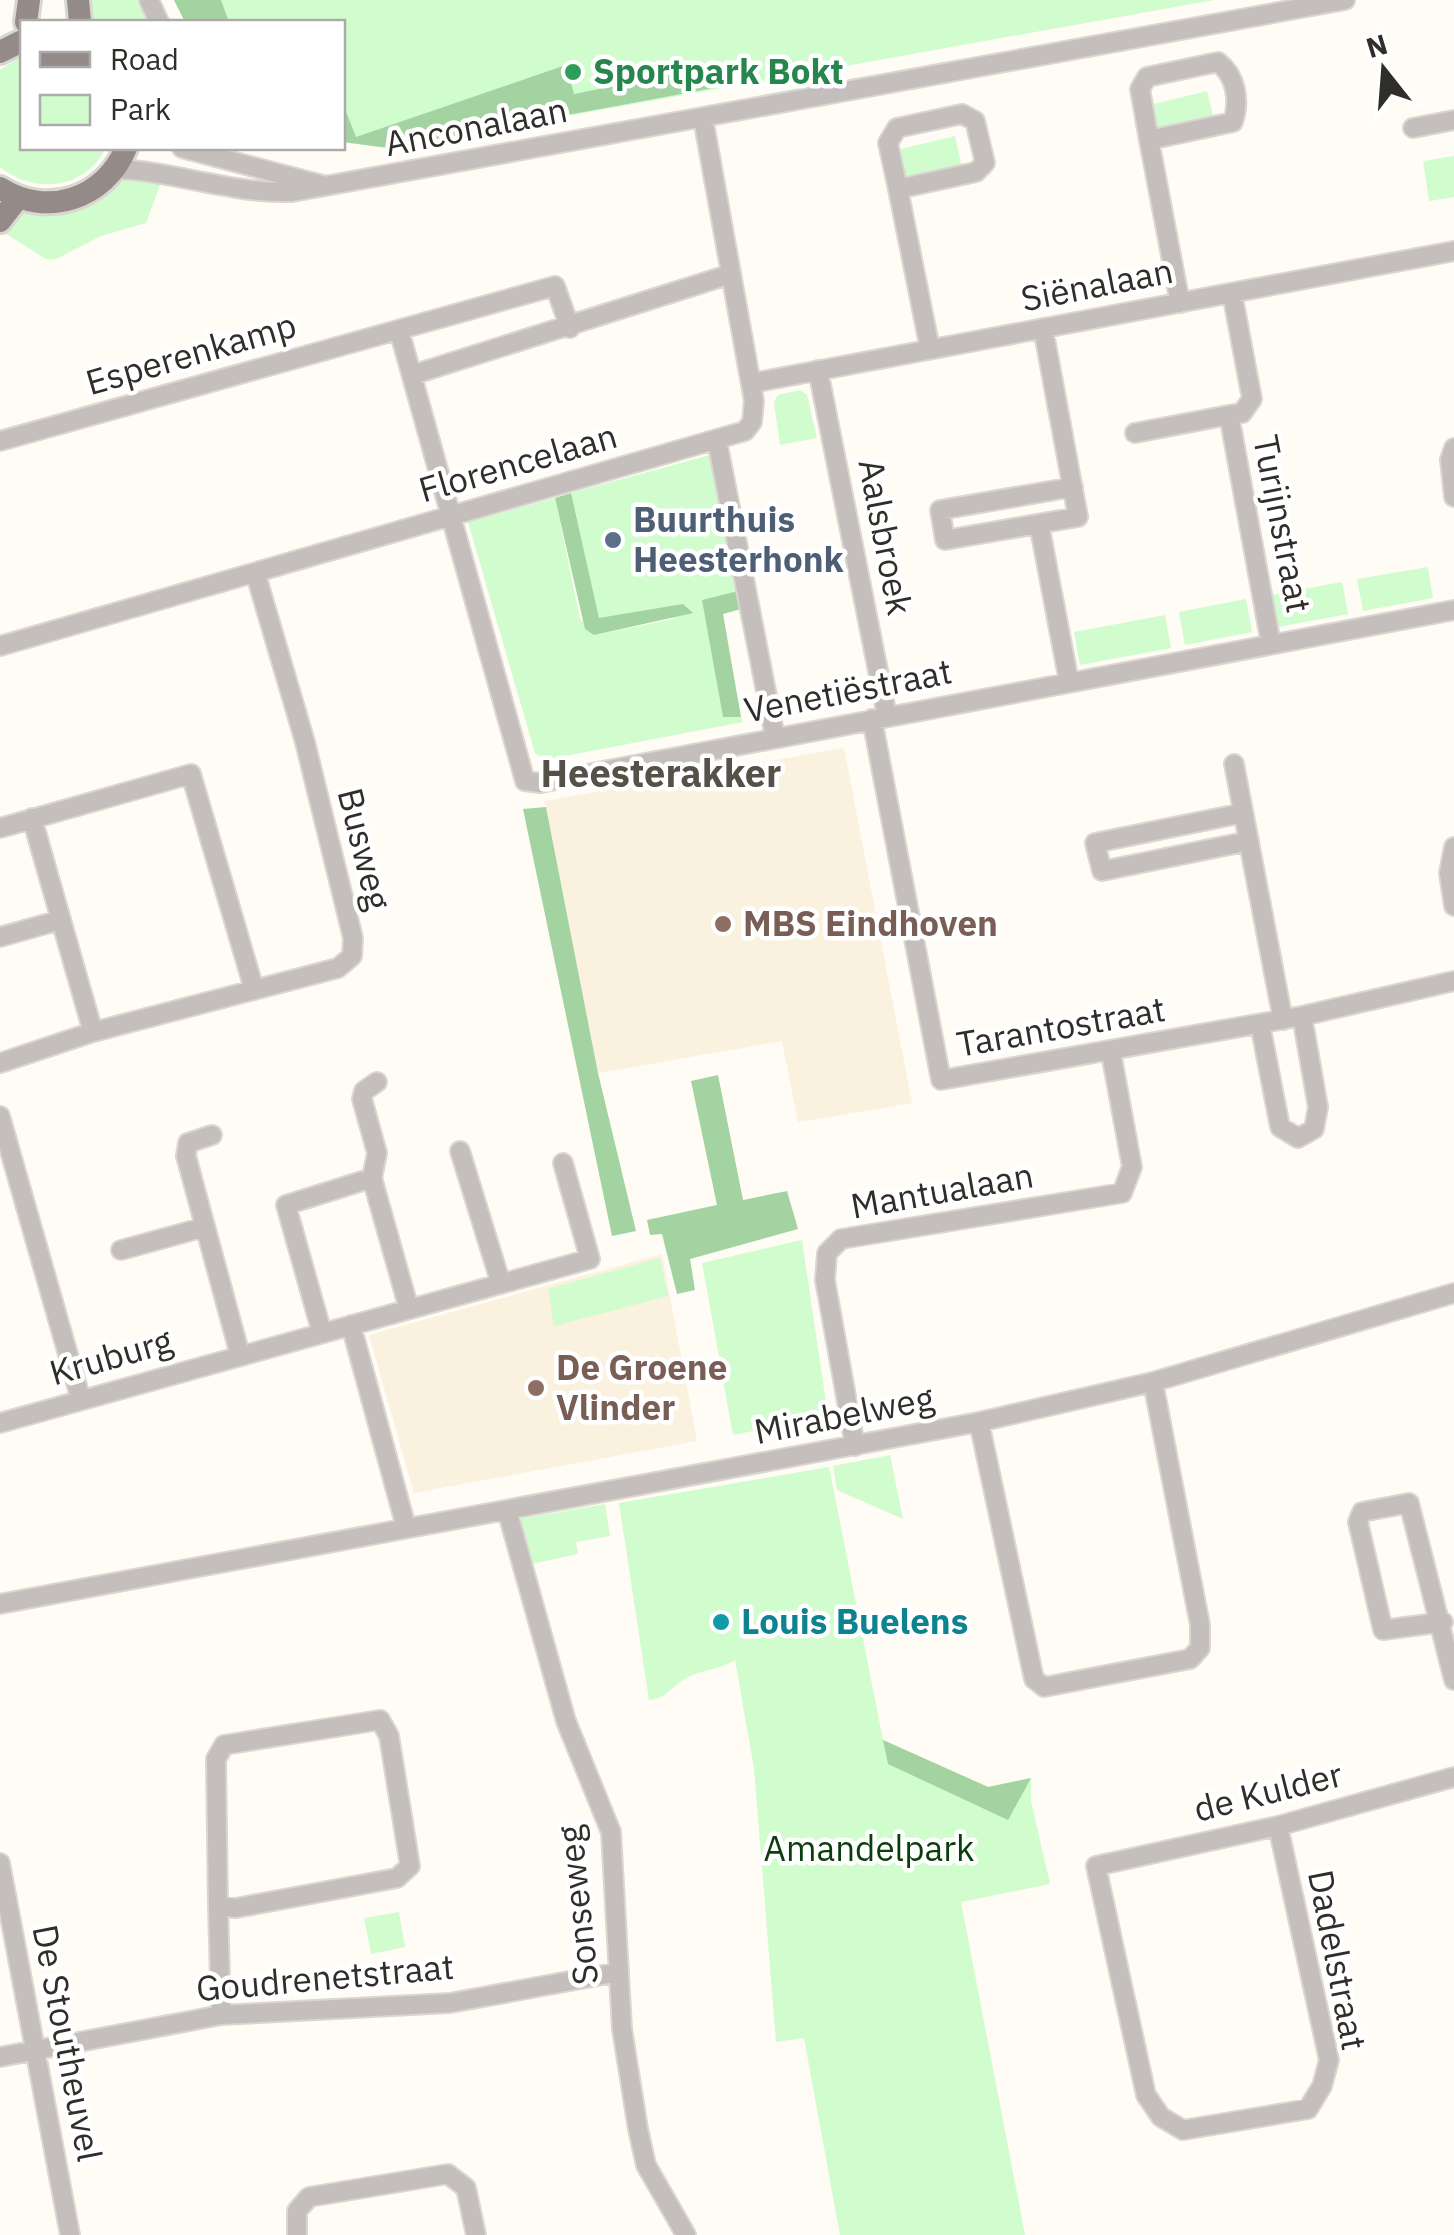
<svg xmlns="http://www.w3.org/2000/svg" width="1454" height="2235" viewBox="0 0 1454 2235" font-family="'IBM Plex Sans',sans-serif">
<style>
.built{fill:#faf1df}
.green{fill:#d0fcce}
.forest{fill:#a2d3a0}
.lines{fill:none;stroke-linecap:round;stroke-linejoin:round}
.minor-casing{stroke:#dad6d0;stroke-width:22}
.major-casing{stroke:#dad6d0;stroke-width:28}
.minor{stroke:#c4bebc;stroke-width:18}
.major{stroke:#948a87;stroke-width:22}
.leisure-dot{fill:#2e9e5b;stroke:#fff;stroke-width:4}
.service-dot{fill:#5c6f8a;stroke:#fff;stroke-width:4}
.education-dot{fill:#8d6e63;stroke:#fff;stroke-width:4}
.culture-dot{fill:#0f9aa8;stroke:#fff;stroke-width:4}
.labels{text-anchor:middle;stroke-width:9;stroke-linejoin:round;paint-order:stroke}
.leisure-label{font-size:35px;font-weight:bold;fill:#27864d;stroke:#fff;text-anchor:start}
.street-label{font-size:35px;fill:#302e2a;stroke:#fff}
.service-label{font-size:35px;font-weight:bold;fill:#4e5e75;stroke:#fff;text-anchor:start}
.education-label{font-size:35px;font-weight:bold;fill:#785e54;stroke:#fff;text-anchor:start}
.culture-label{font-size:35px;font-weight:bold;fill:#0d838f;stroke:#fff;text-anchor:start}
.park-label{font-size:35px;fill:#0b3e0d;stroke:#fff}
.neighbourhood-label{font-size:38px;font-weight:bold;fill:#565148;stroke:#fff}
</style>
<rect width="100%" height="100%" fill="#fffbf5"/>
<path class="built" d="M844,748l68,355 -114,19 -16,-81 -184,32 -53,-272z
M662,1254l35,187 -283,52 -45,-158z"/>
<path class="green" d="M85,0h54l9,22h-59z
M174,0h1040l-826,148 -45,-6 -1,-120h-157z
M22,56v92h84c-20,41 -72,47 -106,19v-97z
M1207,91l7,29 -57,14 -7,-29z
M955,136l7,32 -57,13 -8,-31z
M1454,156v41l-25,4 -6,-40z
M121,178l41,1 -16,44 -45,13 -45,23h-10l-43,-27 19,-24z
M800,390l7,5 10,43 -37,7 -6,-43 4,-7z
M710,455l28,136 -35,9 20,117h18l2,5 -199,38 -9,-7 -67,-231 87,-24 25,121 15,16 83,-17 -79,1 -28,-126z
M1428,567l5,31 -70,13 -6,-32z
M1342,582l6,32 -70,13 -6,-32z
M1246,599l6,33 -67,13 -6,-33z
M1165,615l6,33 -91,17 -6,-33z
M802,1240l26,176 -95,19 -31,-172z
M660,1258l8,38 -114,30 -6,-37z
M890,1455l13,64 -66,-29 -4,-24z
M829,1467l54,273 105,47 43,-9v23l19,83 -89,18 64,333h-185l-36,-197 -28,4 -22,-274 -19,-108c-14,10 -35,9 -52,20 -12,8 -18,19 -34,20l-30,-197z
M605,1504l5,32 -34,6 2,12 -47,10 -12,-45z
M399,1912l6,35 -34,7 -7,-36z"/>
<path class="forest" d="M174,0h47l8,22h-44z
M566,65l8,29 139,-28 6,21 -331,61 -45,-6v-38l13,33z
M571,493l28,125 84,-14 10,9 -99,22 -9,-6 -30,-131z
M738,591l3,18 -18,5 18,103h-18l-21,-117z
M546,807l52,266 38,158 -24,5 -89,-427z
M718,1075l25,125 44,-9 11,38 -108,30 5,31 -18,4 -15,-60 -12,1 -3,-15 70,-15 -26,-124z
M883,1740l105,47 43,-9 -23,42 -120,-56z"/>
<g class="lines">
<defs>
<path id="minor" d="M149,0l10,22
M1413,128l41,-8
M1149,140l-9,-51 7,-12 71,-15c18,14 22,38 15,60l-84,18 31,163
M182,148l140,37
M115,169c60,2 116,25 177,23l1053,-192
M898,189l-10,-46 9,-15 65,-14 13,7 10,42 -9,9 -78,17 32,160
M1232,293l20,106 -10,14 -13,2 42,229
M1043,328l35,189 -133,23 -5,-30 133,-23
M399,330l126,451 15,2 914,-173
M818,370l69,346
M412,375l319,-101
M752,383l702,-132
M1135,433l94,-18
M0,441l555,-155 15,42
M717,441l58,296
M1454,448l-4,12 4,37
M1039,524l30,158
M0,646l745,-215 7,-9 2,-21 -51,-283
M872,719l69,361 361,-64 152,-35
M1234,764l49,256
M1243,813l-148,30 7,28 147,-30
M32,818l61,214
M0,828l191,-54 63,215
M1454,847l-5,26 5,33
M0,937l60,-17
M1260,1024l20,103 18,11 16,-9 4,-22 -16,-91
M0,1063l93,-31 245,-64 14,-12 1,-18 -48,-196 -49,-167
M377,1082l-13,9 -2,8 15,54 -5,25 37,131
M0,1116l81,284
M212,1135l-24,8 -2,13 54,199
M460,1151l41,133
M121,1250l84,-23
M351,1325l55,202
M322,1333l-36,-128 86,-27
M979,1422l55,257 10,8 146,-28 10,-11v-23l-47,-243
M0,1423l590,-164 -27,-96
M855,1446l-30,-166 2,-27 14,-14 281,-46 10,-26 -21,-114
M507,1510l59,211 45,111 11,197 16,100 8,36 40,70
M0,1604l979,-182 174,-40 301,-89
M1443,1622l-60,8 -25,-108 4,-10 47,-9 45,177
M1278,1826l51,234 -7,26 -14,23 -125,21 -22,-13 -15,-22 -50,-229 182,-40 176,-49
M0,1863l70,372
M218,1906l-2,-147 8,-14 156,-25 9,16 21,130 -13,12 -161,30 -18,-2 3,109
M0,2057l221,-42 229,-12 169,-31
M297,2235v-24l12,-14 139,-23 18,14 10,47"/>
<path id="major" d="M78,0l2,22
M26,22l3,-22
M0,52l22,-11
M0,188c47,30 105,11 126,-40
M0,221l18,-23"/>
</defs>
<use href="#minor" class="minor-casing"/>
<use href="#major" class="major-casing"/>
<use href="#minor" class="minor"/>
<use href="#major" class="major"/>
</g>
<circle class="leisure-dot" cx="573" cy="72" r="10"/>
<circle class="service-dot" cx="613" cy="540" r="10"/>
<g class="education-dot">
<circle cx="723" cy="924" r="10"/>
<circle cx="536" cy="1388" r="10"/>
</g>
<circle class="culture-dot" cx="721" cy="1622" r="10"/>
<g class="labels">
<g class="leisure-label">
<text x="593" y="84">Sportpark Bokt</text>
</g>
<g class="street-label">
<text transform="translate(476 127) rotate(-11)" y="12">Anconalaan</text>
<text transform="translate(1097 285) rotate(-11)" y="12">Siënalaan</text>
<text transform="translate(191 354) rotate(-16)" y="12">Esperenkamp</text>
<text transform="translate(518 463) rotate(-16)" y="12">Florencelaan</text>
<text transform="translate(1282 524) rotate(79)" y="12">Turijnstraat</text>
<text transform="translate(885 537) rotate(79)" y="12">Aalsbroek</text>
<text transform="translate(848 691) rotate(-11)" y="12">Venetiëstraat</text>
<text transform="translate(364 849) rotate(76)" y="12">Busweg</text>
<text transform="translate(1061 1027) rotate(-10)" y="12">Tarantostraat</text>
<text transform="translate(942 1191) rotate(-10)" y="12">Mantualaan</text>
<text transform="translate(111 1357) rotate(-16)" y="12">Kruburg</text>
<text transform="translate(844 1415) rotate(-11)" y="12">Mirabelweg</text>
<text transform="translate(1268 1792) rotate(-14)" y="12">de Kulder</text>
<text transform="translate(578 1905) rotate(-96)" y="12">Sonseweg</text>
<text transform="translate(1337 1960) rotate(79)" y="12">Dadelstraat</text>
<text transform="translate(325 1978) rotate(-5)" y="12">Goudrenetstraat</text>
<text transform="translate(67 2043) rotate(79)" y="12">De Stoutheuvel</text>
</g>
<g class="service-label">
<text x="633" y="532">Buurthuis<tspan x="633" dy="40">Heesterhonk</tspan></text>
</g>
<g class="education-label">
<text x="743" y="936">MBS Eindhoven</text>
<text x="556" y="1380">De Groene<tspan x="556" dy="40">Vlinder</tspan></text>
</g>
<g class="culture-label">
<text x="741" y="1634">Louis Buelens</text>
</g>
<g class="park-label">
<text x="869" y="1861">Amandelpark</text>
</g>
<g class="neighbourhood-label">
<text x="661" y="787">Heesterakker</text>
</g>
</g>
<rect x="20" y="20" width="325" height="130" fill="#ffffff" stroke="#acabaa" stroke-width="2.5"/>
<rect x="40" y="52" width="50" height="15" fill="#948a87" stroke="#acabaa" stroke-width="2.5"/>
<text x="110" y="70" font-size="30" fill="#302e2a">Road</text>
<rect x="40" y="95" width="50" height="30" fill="#d0fcce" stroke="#acabaa" stroke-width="2.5"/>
<text x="110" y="120" font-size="30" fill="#302e2a">Park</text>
<g transform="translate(1384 70) rotate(343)" stroke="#ffffff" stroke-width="8" paint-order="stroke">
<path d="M0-8L18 38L0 25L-18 38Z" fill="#302e2a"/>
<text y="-15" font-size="28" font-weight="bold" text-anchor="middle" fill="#302e2a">N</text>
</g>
</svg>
